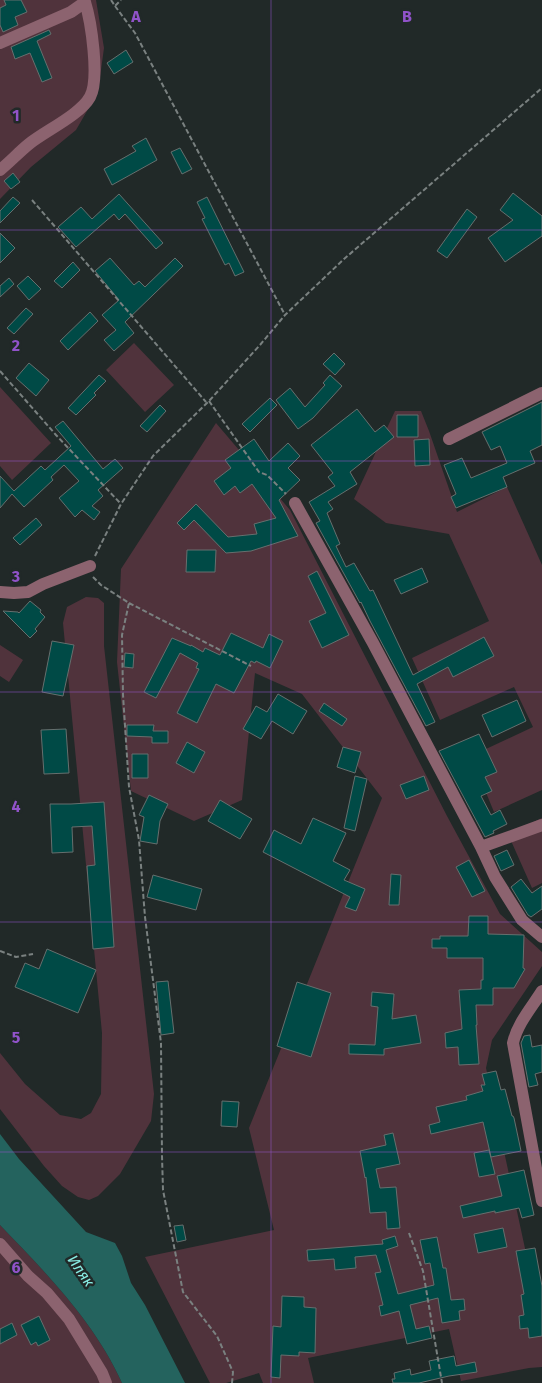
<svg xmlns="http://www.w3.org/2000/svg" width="542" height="1383" viewBox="0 0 542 1383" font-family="'Fira Sans',sans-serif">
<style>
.green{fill:#50333c}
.water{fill:#24635e}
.building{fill:#004a46;stroke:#666f6e}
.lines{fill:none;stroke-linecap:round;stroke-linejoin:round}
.path{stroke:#7a8180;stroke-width:2;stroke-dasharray:5 2.5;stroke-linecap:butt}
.minor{stroke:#8c636f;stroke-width:12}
.grid{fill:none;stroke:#9153c9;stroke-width:1;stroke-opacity:0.55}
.labels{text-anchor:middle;stroke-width:5;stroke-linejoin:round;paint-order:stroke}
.water-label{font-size:15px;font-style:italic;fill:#88ebe3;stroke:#212928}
.grid-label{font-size:16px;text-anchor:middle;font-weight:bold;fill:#9153c9;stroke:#212928;stroke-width:5;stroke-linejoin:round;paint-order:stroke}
</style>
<rect width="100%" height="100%" fill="#212928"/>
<path class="green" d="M0,0h96l8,48 -6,44 -22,38 -45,37 -31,32z
M134,343l40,42 -29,27 -39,-42z
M0,387l51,56 -39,37 -12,-14z
M395,411h26l8,20 28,81 50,-25 35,78v225l-48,22 -23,-56 62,-29 -19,-40 -74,33 -28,-62 77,-37 -40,-87 -63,-11 -32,-24z
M216,423l74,87 157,306 53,98 42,38v14l-50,74 -6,28 56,259v40l-13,1 -68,13 -12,-52 -141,29 6,25h-51l-4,-10 -33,10h-16l-65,-126 129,-27 -25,-102 133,-330 -80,-104 -47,-21 -13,127 -48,21 -63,-30 -14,-129 4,-93z
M86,597l12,1 6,5v43l50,448 -3,27 -31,53 -22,22 -9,4 -11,-3 -16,-11 -18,-20 -44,-57v-56l25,31 35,31 21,4 10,-6 10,-19 1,-61 -39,-410 4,-16z
M0,645l23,15 -14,22 -9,-6z
M542,818v65l-10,5 -24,-54z
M0,1225c46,48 94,96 122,158h-122z"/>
<path class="water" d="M0,1134l19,25 67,73 29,11 7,13 9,27 14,22 40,78h-63c-28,-62 -76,-110 -122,-158z"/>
<path class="building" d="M4,0h17l6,12 -12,5 3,8 -15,7 -3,-7v-17l6,-3z
M49,30l2,4 -14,7 15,37 -10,4 -12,-29 -15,6 -4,-12z
M126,50l7,12 -19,12 -7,-11z
M146,138l11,22 -45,25 -8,-16 32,-18 -4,-5z
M180,148l12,21 -10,5 -11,-22z
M13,173l7,9 -9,7 -7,-8z
M513,193l29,23v20l-37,26 -17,-24 25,-18 -13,-10z
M119,194l44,49 -7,6 -31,-35 -6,6 -5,-6 -38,33 -18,-20 23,-20 11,12z
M13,197l7,6 -20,20v-12z
M207,197l37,75 -9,4 -6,-13 -4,2 -23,-46 3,-1 -8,-16z
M467,209l10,8 -30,41 -10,-7z
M0,233l15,15 -15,15z
M110,258l24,27 5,-4 6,6 30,-29 8,8 -58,56 9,11 -20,18 -10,-11 12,-10 -14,-15 17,-15 -24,-29z
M73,262l7,8 -18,18 -8,-7z
M28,276l13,13 -12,11 -12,-14z
M9,278l5,6 -14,13v-11z
M26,308l7,6 -19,20 -7,-6z
M90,312l8,9 -30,29 -8,-9z
M334,353l11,11 -10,11 -12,-11z
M29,363l20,17 -13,16 -20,-18z
M99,375l7,6 -12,12 2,2 -20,20 -8,-7z
M330,375l12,11 -29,32 -15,11 -22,-29 14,-12 15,19 20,-22 -2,-2z
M270,398l7,7 -27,27 -8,-8z
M542,402v43l-12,6 5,12 -32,14 4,10 -51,21 -5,-11 5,-3 -12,-29 18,-7 9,20 36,-15 -7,-17 -9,4 -9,-18z
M160,405l6,6 -19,21 -7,-6z
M357,409l18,23 9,-7 10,12 -44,35 7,12 -29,18 5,7 -6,4 13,31 -4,2 10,21 8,-4 16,28 3,-1 40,85 71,-38 10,19 -41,21 -5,-10 -31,17 18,38 -9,4 -56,-105 -9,-19 -1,1 -44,-80 4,-2 -11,-19 26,-16 -7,-9 5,-4 -22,-28z
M397,415h21v22h-21z
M63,421l40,48 12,-10 8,9 -25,22 5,6 -11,10 8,6 -6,8 -12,-10 -7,7 -16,-19 20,-17 -15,-16 -13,12 2,3 -29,27 -12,-13 -12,14v-32l14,15 27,-25 4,4 26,-24 -16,-19z
M254,439l15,22 19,-18 12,13 -12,12 12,12 -21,20 19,36 -47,15 -25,2 -32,-33 -10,10 -7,-7 19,-19 32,33 29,-3 -3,-10 22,-6 -24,-34 -12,9 -5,-7 -11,9 -10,-14 17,-13 -6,-8z
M429,439l1,26 -15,1 -1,-26z
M36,518l6,7 -22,20 -7,-7z
M187,550h29l-1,22h-29z
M422,568l6,14 -27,12 -7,-14z
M317,571l32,64 -27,13 -13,-27 17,-8 -18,-37z
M30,601l11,9 -1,2 5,5 -10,12 2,2 -7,7 -27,-27 15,1 1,1z
M231,633l32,15 6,-14 14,7 -13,27 -14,-7 -1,2 -4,-2 -17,32 -18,-9 -19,39 -20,-10 22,-44 -3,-1 2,-5 -18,-10 -24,45 -12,-6 28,-54 19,8v-1l12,7 2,-4 15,7z
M52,641l22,4 -11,51 -21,-4z
M125,653l9,1 -1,14 -9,-1z
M278,694l29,17 -14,23 -21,-13 -11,18 -18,-10 13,-23 11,6z
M517,700l9,21 -34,16 -10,-22z
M324,703l23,16 -5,7 -23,-15z
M127,725h27l-1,6h15v12h-16v-6l-25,-1z
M66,729l3,44 -25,1 -3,-44z
M479,734l18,38 -12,5 7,14 -11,5 10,19 9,-5 7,14 -14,7 1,2 -9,4 -46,-86z
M187,742l18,10 -11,21 -18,-10z
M343,747l18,5 -6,21 -18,-6z
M132,754h16v24h-16z
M355,776l12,3 -12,52 -11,-3z
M424,776l5,14 -23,9 -6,-14z
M149,795l19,9 -8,17 -3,23 -17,-3 4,-24 -5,-2z
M220,800l32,19 -12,20 -32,-18z
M104,802l10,145 -21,2 -6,-83 8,-1 -3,-39 -20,1 1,25 -21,1 -2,-49h21z
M313,818l33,15 -13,28 17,9 -6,10 21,9 -9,22 -11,-4 5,-10 -87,-45 11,-22 27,14z
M507,850l7,15 -13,6 -7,-15z
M469,860l16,31 -13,6 -16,-30z
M391,874l10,1 -2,30h-10z
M153,875l49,14 -6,21 -49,-13z
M521,879l11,14 10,-7v23l-11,8 -3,-2 -17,-28z
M469,916h19v18l36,1 -1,33 2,1 -11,19h-21v17h-17l1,20h-1l3,39 -20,1 -1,-18 -12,1 -1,-15 17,-4 -3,-39 22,-1v-9h2v-22h-36v-10h-15v-9h8v-3h28z
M47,949l49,21 -18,43 -63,-26 10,-24 14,6z
M168,981l6,52 -13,2 -5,-53z
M297,982l34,11 -20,64 -34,-11z
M372,992l22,2 -2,25 24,-4 5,28 -37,6v6l-35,-1v-10l26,1 3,-38 -7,-1z
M530,1035l2,12 10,-2v27l-7,2 3,11 -9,2 -8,-44 3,-7z
M496,1071l5,19 4,-1 7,27h1l1,2 7,33 -30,6 -8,-35 -52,12 -2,-9 11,-3 -4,-15 31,-7 -1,-4 17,-5 -2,-6h4l-3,-11z
M222,1101l17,1 -2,25 -16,-1z
M393,1133l7,31 -24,5 4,19 16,-1 4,41 -13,1 -1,-17 -16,1 -4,-36 -1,1 -5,-27 26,-6 -2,-10z
M489,1150l6,24 -16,3 -5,-24z
M524,1170l10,45 -12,3 -3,-10 -24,5v-2l-32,7 -3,-12 42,-10 -5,-20z
M183,1225l3,15 -9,2 -3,-16z
M503,1228l4,19 -29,6 -4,-19z
M395,1236l3,10 -12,4 12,44 36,-9 -4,-22 -5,1 -5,-24 17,-3 6,31h3l5,32 13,-1 1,11 -6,1 1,9 -18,3 -4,-25 -28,7 6,24 13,-3 3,12 -25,6 -8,-33 -18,5 -2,-10 4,-1 -8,-32 6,-1 -5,-17 -21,2 1,11 -21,2 -1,-11 -26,2 -1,-11 76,-6 -1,-4z
M535,1248l7,38v50l-13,2 -1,-10 -8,1 -1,-13 5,-1 -3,-20 3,-1 -8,-43z
M282,1296l22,1v10l12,1 -1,45 -16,-1v4l-18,-1 -1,23 -9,-1 2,-51 8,1z
M39,1316l11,24 -12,6 -2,-4 -5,3 -10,-20z
M12,1323l5,12 -17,9v-15z
M454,1356l2,10 19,-4 2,10 -28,4 -30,7h-26l-1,-4h3l-1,-6 16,-4 1,6 20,-5 -2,-9z"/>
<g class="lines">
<path class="path" d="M111,0l4,6 6,-6
M115,6l20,27 150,282
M32,200l174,202
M0,371l56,64 65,69
M209,401l50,71 8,3 19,19
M95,556l26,-52 32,-48 56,-55 51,-56 25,-30 59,-56 198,-171
M93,577l8,8 28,18 -7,32 1,60 6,92 10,53 6,77 16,126 1,113 1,34 20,102 34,44 16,36 -1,11
M129,603l122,63
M0,951l16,6 17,-3
M409,1233l14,38 19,112"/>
<path class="minor" d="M0,43l71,-31 14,-10 -1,-2
M0,170c10,-8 19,-18 29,-26 16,-13 51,-29 61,-47 10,-18 1,-76 -5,-95
M449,439l93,-46
M295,503l78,140 108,204 14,30 27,43 20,17
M0,592l14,1 14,-1 15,-8 47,-18
M481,847l61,-22
M542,991c-10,16 -25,33 -29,52l29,158
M0,1244l28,32 19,17 22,26 33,54 4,10"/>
</g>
<path class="grid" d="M271,0v1383M0,230h542M0,461h542M0,692h542M0,922h542M0,1152h542"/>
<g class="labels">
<g class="water-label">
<text transform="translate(81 1271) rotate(55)" y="5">Иляк</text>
</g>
</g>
<g class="grid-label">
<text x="136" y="22">A</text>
<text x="407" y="22">B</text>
<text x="16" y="121">1</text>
<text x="16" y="351">2</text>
<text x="16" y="582">3</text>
<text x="16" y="812">4</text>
<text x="16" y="1043">5</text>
<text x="16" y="1273">6</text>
</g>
</svg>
